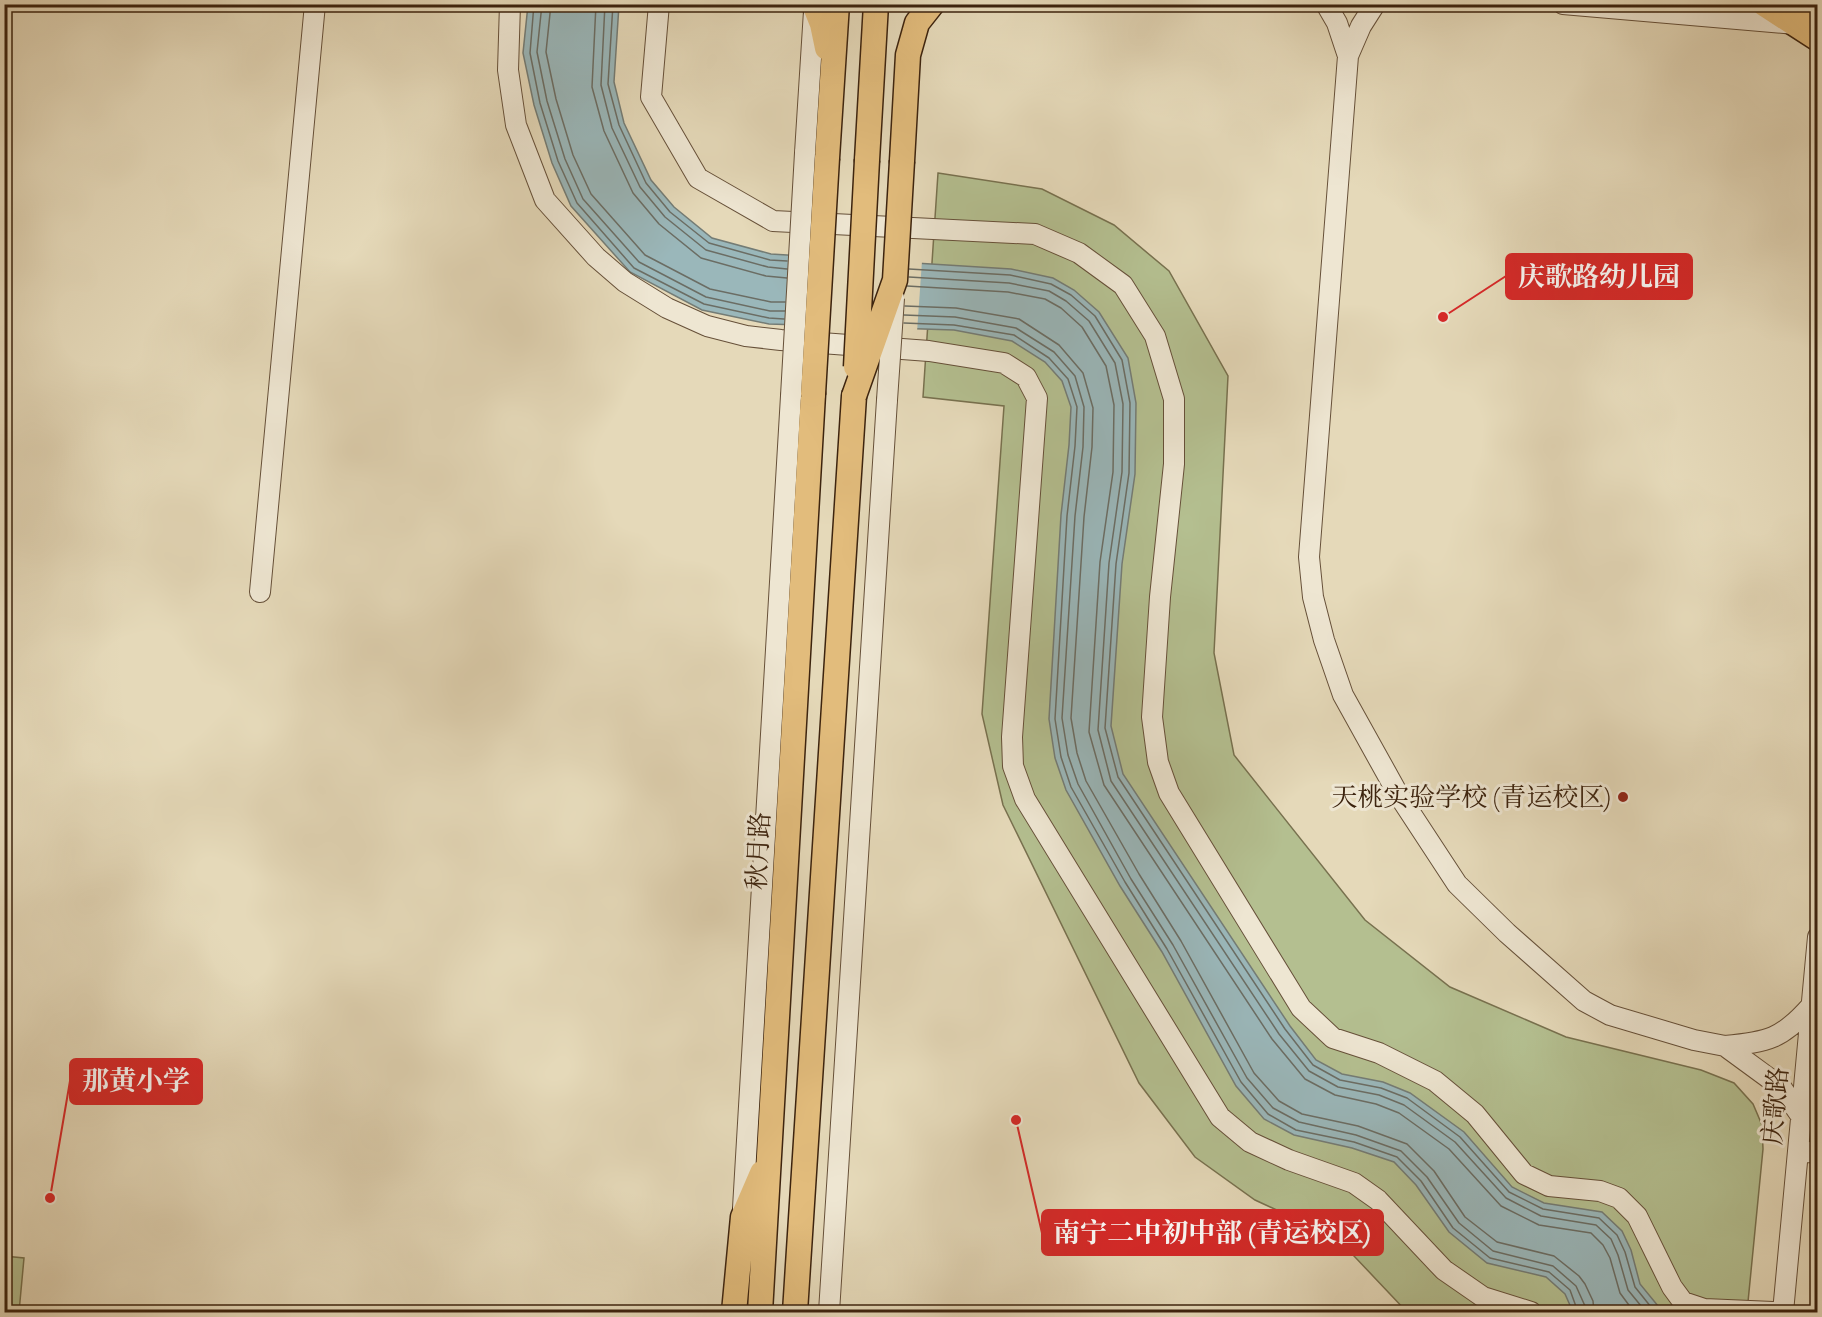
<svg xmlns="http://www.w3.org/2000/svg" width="1822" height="1317" viewBox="0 0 1822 1317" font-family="'IM FELL Double Pica','Noto Serif SC',serif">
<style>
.green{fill:#b4bf90;stroke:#78714f;stroke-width:1.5}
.water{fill:#9ab7ba;stroke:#747c75;stroke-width:1.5}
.pier{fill:#e5d9b9}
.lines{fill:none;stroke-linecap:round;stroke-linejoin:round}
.shore{stroke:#6b6d64;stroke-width:1.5}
.minor-casing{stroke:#665039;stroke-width:22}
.major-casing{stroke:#3c230e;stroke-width:27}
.minor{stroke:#eee6d2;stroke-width:20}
.major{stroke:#e2bc7c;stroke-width:24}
.minor-bridge-casing{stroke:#665039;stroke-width:22;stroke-linecap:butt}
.major-bridge-casing{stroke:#3c230e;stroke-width:27;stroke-linecap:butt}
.minor-bridge{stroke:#eee6d2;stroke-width:20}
.major-bridge{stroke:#e2bc7c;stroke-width:24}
.poi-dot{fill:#8f2418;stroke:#eee6d2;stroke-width:2}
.labels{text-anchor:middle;stroke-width:6;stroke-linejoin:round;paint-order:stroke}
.poi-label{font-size:26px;fill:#3c230e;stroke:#eee6d2;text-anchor:end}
.street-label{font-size:26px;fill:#3c230e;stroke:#eee6d2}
.leader{fill:none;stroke:#d62828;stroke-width:2}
.callout-dot{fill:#d62828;stroke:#eee6d2;stroke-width:2}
.callout{fill:#d62828;stroke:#d62828;stroke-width:2}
.callout-label{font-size:27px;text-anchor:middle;font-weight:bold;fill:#fff}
</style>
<rect width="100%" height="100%" fill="#e5d9b9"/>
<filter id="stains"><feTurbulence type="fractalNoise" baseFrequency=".00333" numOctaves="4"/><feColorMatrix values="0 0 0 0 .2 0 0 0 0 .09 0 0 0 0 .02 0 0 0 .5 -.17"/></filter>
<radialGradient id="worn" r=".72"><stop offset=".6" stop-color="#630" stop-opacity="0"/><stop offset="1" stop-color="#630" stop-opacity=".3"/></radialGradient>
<path class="green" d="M938,173l104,16 72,36 55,46 59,105 -14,277 20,102 131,165 85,67 116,50 135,33 33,13 19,21 9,21 1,24 -16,163h-340l-70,-74 -82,-38 -60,-43 -56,-74 -136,-278 -21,-91 22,-308 -81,-9z
M4,1256l20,2 -5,54h-14z"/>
<path class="water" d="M528,5h91l-5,77 10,41 27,57 23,27 38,31 59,16 240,15 42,9 21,12 25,22 29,46 8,45 -1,71 -13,90 -11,162 12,48 167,252 26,34 26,14 41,8 27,11 54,39 48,55 32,16 58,9 20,19 9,19 9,34 23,28h-90l-8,-18 -19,-17 -59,-14 -38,-31 -33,-47 -22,-23 -42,-14 -58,-13 -30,-16 -28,-33 -74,-134 -42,-66 -54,-96 -11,-32 -6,-39 12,-204 8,-70 2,-38 -9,-26 -17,-19 -33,-21 -58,-11 -185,-6 -67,-14 -72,-38 -59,-66 -19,-43 -18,-58 -11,-52z"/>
<path class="pier" d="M790,253l132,8 -5,71 -132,-4z"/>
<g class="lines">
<path class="shore" d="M534,4l-4,49 10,50 18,58 19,42 57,65 70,36 65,14 15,1
M542,4l-5,48 10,49 18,58 18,40 56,63 67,35 64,14h15
M551,4l-5,48 10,47 17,56 18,39 54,61 65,34 61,13h14
M596,4l-4,83 12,44 29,62 26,31 42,34 65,18 21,2
M605,4l-4,81 11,43 28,59 25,30 41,33 62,17 19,2
M613,4l-5,80 11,41 27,58 24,29 39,31 61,17 17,1
M909,269l101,6 41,9 20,11 24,21 27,44 8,43 -1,70 -13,91 -11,164 13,49 167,252 28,36 27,15 41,8 26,10 53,39 49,55 34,17 56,9 18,17 8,17 10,35 20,25
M909,277l100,6 40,8 17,10 23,20 26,42 8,41 -1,68 -13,91 -11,167 13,51 168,253 30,37 29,16 41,8 25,10 51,37 51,56 35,18 55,9 15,14 7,16 10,35 18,22
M907,286l101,6 37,7 16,9 21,19 24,39 8,39 -1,67 -13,90 -11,170 15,53 168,254 33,40 30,16 41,9 23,9 50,36 52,57 38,19 52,8 12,12 7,13 10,35 14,19
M905,306l51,2 63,11 40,26 24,28 10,35 -1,39 -8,70 -13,201 6,35 9,28 53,93 42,67 73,132 25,28 23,13 56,12 49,18 27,27 31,46 32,25 57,14 25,20 6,8 8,17 1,11
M904,315l51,2 61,11 38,24 21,24 9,31 -1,40 -8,69 -13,202 6,37 10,29 53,95 42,66 74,133 26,30 26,14 57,13 45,16 26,26 32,46 34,28 60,15 23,20 9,20v6
M904,323l50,2 60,10 35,23 19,21 9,28 -2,39 -8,70 -12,203 6,38 10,30 54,95 42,67 74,133 27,32 28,16 58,12 43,15 24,24 32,47 37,30 59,14 21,18 8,22"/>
<defs>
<path id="minor" d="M510,4l-2,66 8,55 29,75 51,57 29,25 42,26 40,18 39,10 35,4 148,11 75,12 22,14 11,21 -25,339 1,29 12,33 195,318 30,25 39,18 65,23 24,17 66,70 39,27 48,15
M659,4l-8,93 47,81 75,43 262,13 44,19 44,32 32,51 19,63v65l-14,133 -8,120 6,45 11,31 132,215 32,30 46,15 56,28 40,33 49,60 25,12 51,5 19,7 18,18 35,71 11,15 21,7 69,3
M1326,4l11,19 11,33 13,-30 14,-22
M1563,4l232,20
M1348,56l-39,501 4,40 11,43 19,55 55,99 59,90 50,49 77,68 26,14 84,25 31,6
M805,153l9,-142
M260,592l55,-588
M1801,1116l-20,-29 -56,-41c43,-4 57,-7 86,-40
M1798,1151l20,2
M743,1208l48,-812
M829,1312l58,-912
M1783,1312l35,-375"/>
<path id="major" d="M814,4l8,20 5,24
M1764,4l54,35
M1773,4l45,6
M827,158l10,-154
M867,160l9,-156
M902,161l6,-106 9,-32 15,-19
M734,1312l9,-95 19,-44
M760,1312l53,-918
M795,1312l59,-916"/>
</defs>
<use href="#minor" class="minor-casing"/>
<use href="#major" class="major-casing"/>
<use href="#minor" class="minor"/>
<use href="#major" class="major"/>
<defs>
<path id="minor-bridge" d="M791,396l14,-243
M887,400l7,-102"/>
<path id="major-bridge" d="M856,367l11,-207
M813,394l14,-236
M854,396l41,-116 7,-119"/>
</defs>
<use href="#minor-bridge" class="minor-bridge-casing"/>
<use href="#major-bridge" class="major-bridge-casing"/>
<use href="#minor-bridge" class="minor-bridge"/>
<use href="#major-bridge" class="major-bridge"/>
</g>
<circle class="poi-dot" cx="1623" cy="797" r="6"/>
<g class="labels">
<g class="poi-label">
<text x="1611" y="806">天桃实验学校 (青运校区)</text>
</g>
<g class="street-label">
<text transform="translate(758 851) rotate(-87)" y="9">秋月路</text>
<text transform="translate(1775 1106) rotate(-85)" y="9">庆歌路</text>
</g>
</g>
<path class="leader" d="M1443 317L1506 276M50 1198L70 1081M1016 1120L1042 1233"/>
<g class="callout-dot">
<circle cx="1443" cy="317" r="6"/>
<circle cx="50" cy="1198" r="6"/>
<circle cx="1016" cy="1120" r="6"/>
</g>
<g class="callout">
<rect x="1506" y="254" width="186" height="45" rx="6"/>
<rect x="70" y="1059" width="132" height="45" rx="6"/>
<rect x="1042" y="1210" width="341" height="45" rx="6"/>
</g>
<g class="callout-label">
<text x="1599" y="286">庆歌路幼儿园</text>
<text x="136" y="1090">那黄小学</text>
<text x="1212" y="1242">南宁二中初中部 (青运校区)</text>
</g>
<rect width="1822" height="1317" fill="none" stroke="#e5d9b9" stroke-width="24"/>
<rect x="6" y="6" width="1810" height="1305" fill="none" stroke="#3c230e" stroke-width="3"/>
<rect x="12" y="12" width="1798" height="1293" fill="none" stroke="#3c230e" stroke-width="1.5"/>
<rect width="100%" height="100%" filter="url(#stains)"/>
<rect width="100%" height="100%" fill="url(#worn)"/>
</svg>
